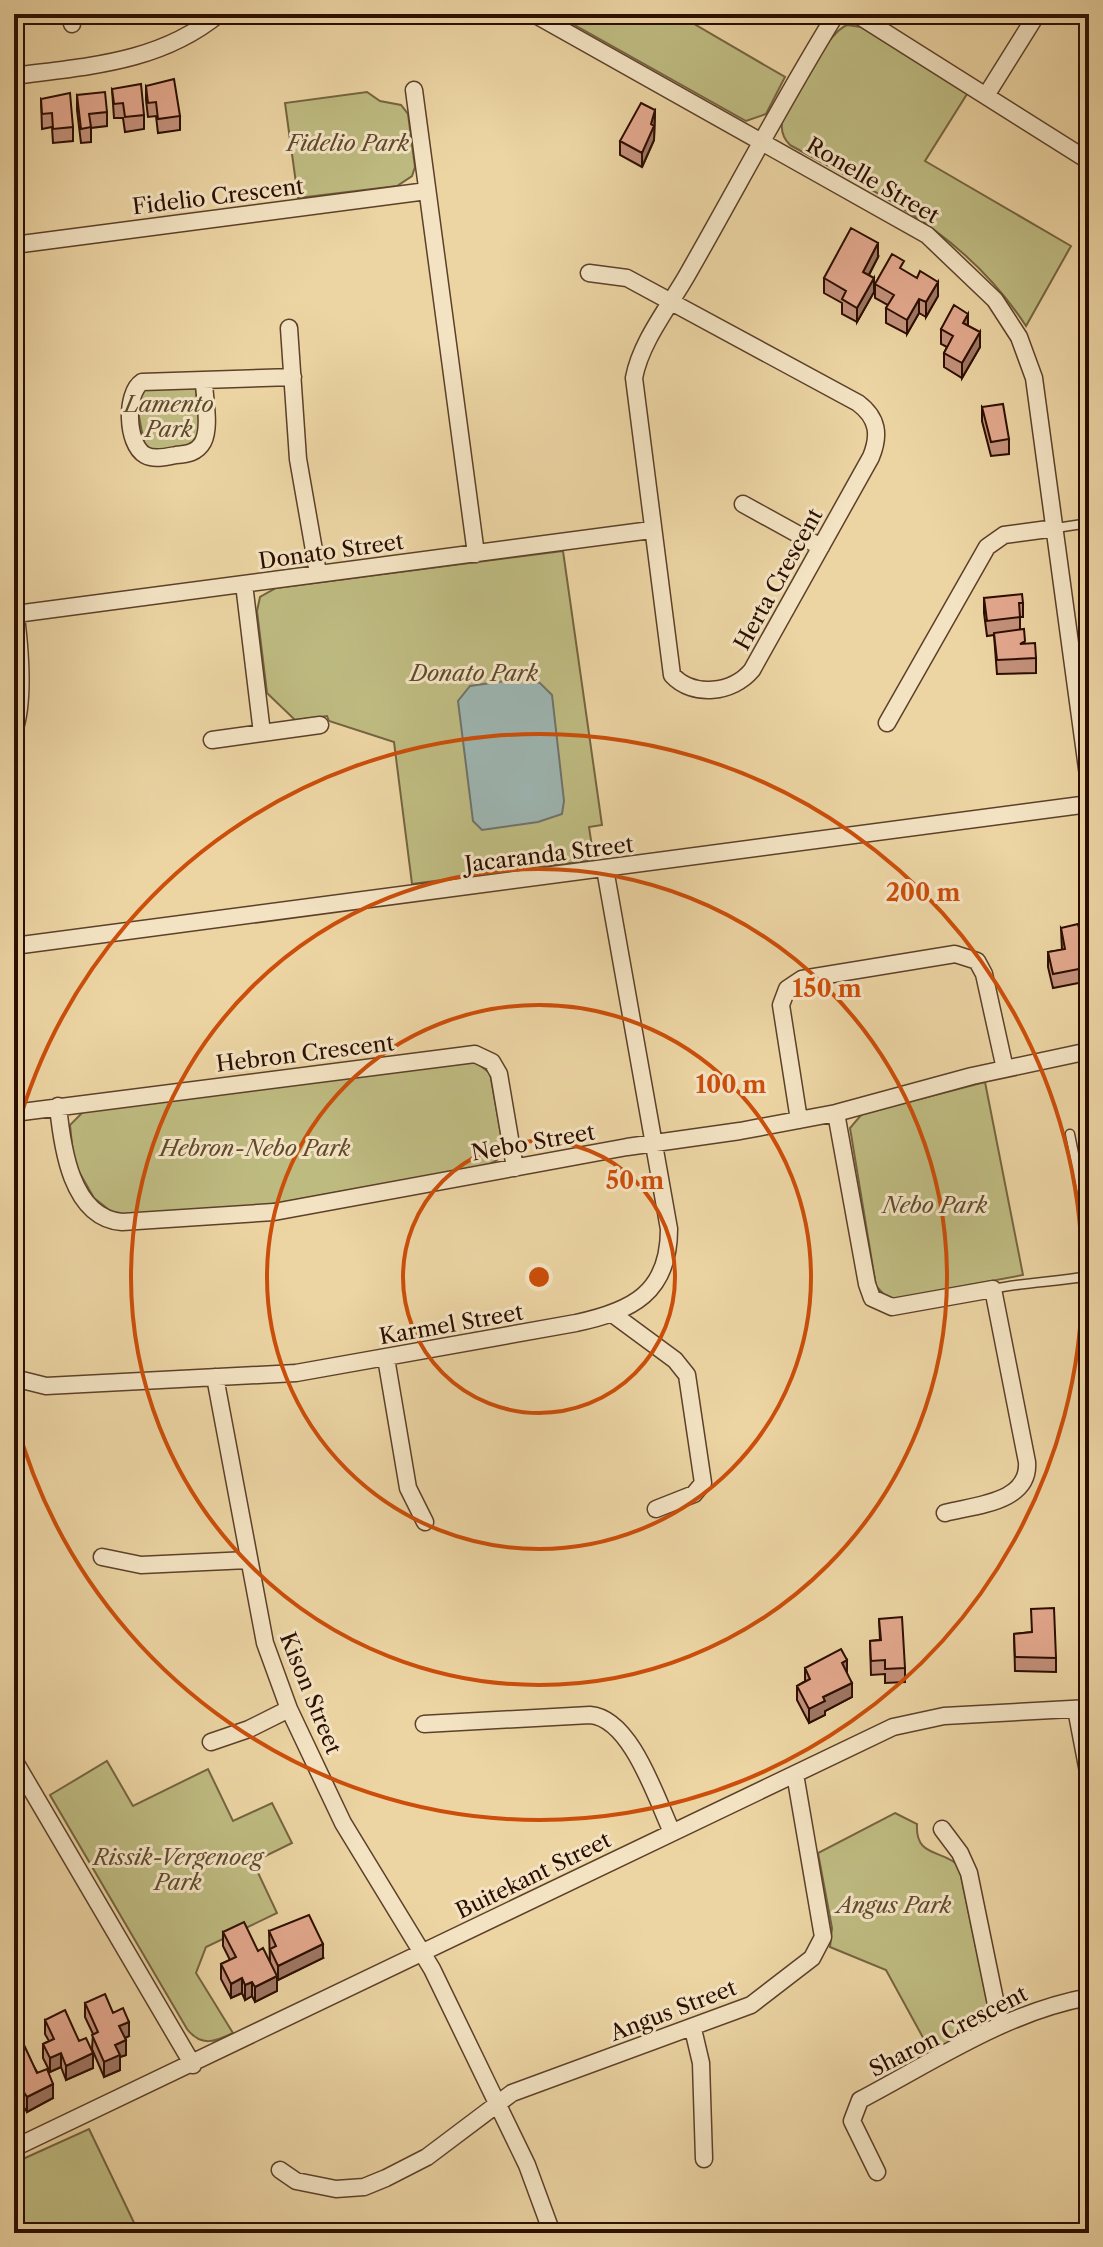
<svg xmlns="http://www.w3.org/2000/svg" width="1103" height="2247" viewBox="0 0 1103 2247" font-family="'Libre Caslon Text',serif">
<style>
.green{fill:#bebb81;stroke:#756440;stroke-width:2}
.water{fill:#9db5b1;stroke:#70726a;stroke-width:2}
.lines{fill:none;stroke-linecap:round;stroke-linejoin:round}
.service-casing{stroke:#5c4029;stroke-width:11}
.minor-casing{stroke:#5c4029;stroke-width:19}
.service{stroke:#f3e3c3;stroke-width:8}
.minor{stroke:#f3e3c3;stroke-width:16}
.wall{fill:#c3907a;stroke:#2c0e00;stroke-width:2}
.shaded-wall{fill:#9f7663;stroke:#2c0e00;stroke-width:2}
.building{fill:#e3a88e;stroke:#2c0e00;stroke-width:2}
.ring{fill:none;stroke:#cc4e0a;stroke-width:4}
.labels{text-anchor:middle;stroke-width:6;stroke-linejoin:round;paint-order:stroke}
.park-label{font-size:22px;font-style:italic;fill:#5f4b2d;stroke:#f3e3c3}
.street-label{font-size:22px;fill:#2c0e00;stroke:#f3e3c3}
.centre{fill:#cc4e0a;stroke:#f3e3c3;stroke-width:4}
.ring-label{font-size:24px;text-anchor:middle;font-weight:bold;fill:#cc4e0a;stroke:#f3e3c3;stroke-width:6;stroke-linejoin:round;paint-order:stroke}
</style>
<rect width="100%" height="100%" fill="#ecd4a3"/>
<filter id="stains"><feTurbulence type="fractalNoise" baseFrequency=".0025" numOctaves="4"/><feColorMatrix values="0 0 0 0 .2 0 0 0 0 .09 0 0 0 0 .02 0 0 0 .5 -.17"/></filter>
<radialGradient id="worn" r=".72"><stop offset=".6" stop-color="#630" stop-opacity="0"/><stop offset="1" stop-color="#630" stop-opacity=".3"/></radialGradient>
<path class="green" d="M555,14h122l108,63 -19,37 -20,7z
M847,25l14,2 106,67 -42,67 146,85 -45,80c-61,-93 -142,-129 -236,-181 -6,-6 -9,-14 -8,-22 4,-21 47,-91 65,-98z
M367,92l13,9 21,4 7,9 7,53 -3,9 -15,10 -99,12 -13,-95z
M143,387h49l4,3 4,43 -7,14 -37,5 -11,-4 -9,-47z
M563,551l39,274 -13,2 5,33 -182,24 -18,-142 -65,-21 -2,-5 -32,4 -28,-27 -10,-82 3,-14 16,-9z
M475,1062l15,11 13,73 -6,14 -9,5 -226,41 -140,9 -9,-2 -19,-15 -20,-35 -4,-38 14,-14z
M985,1082l38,193 -134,25 -13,-14 -26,-158 12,-14z
M107,1761l26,45 75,-37 25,52 39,-18 20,40 -39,19 24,51 -71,34 -10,26 37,60c-18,9 -32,14 -46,-4l-137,-234z
M895,1813l22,11c-2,34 25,25 42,42l29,139c-1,28 -35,38 -56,49l-46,-84 -56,-23 2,-19 -14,-75z
M89,2129l50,104h-125v-70z"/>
<path class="water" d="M526,678l14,5 12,12 12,106 -2,13 -24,8 -56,8 -9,-9 -15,-120 12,-15z"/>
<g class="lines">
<defs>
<path id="service" d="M1056,528l33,-5
M1070,1134l19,94
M993,1289c32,-7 63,-7 96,-13"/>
<path id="minor" d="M70,14l2,10
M534,14l393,221 68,65 24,37 15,41 55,405
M856,14l233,147
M14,76c74,-10 145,-13 205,-62
M414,90l62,464
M987,94l50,-80
M14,245l413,-54
M589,273l38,5 231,125c20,15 22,32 13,54l-119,213c-19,23 -59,28 -80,5l-38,-297c7,-38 38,-75 56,-108 49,-86 94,-172 146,-256
M289,328l9,131 20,114
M204,380c0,18 7,46 -1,62 -6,11 -16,12 -27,13 -10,2 -22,5 -31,0 -19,-11 -20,-62 -3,-73l151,-5
M743,504l78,43
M14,602c5,35 12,95 0,129
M16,614l635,-84
M887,723l100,-176 17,-12 52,-7
M262,733l58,-8
M212,740l50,-7 -18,-149
M14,946l1075,-142
M58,1106c4,40 13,112 64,116l152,-10 353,-65 113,-16 96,-18 136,-37 117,-25
M14,1113l461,-59 17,8 7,12 16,94
M836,1113l31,171 5,14 20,9 101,-18 34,173c3,41 -52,43 -82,51
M799,1120l-18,-115 6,-16 15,-10 153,-25 22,7 7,13 21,95
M614,1315l61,45 12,15 16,108 -9,11 -38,15
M386,1358l22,130 17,34
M215,1377l50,266 24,66 54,114 89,146 95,196 25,68
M14,1378l32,8 250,-13 280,-50c56,-12 93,-30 93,-94l-64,-360
M102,1557l39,8 107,-5
M1076,1709l13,68
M424,1724l166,-9c41,3 66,83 82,117
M211,1742l38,-13 40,-20
M14,1760l179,305
M942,1829l18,24 9,20 31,151
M693,2029l8,34 3,96
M14,2148l879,-421 51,-11 145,-8
M280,2170l16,11 40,8 28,-2 22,-9 41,-21 85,-64 239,-88 61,-47 11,-21 -28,-163
M877,2172l-25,-51 8,-21c74,-39 146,-88 229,-103
M1088,2233l1,-4"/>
</defs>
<use href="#service" class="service-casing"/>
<use href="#minor" class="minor-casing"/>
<use href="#service" class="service"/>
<use href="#minor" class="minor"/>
</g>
<path class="wall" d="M401,14h18l-11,9z
M442,14h14l-8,7z
M146,86l34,30v14l-22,3 -2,-17 -8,1 -2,-17z
M112,89l32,26v14l-19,3 -2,-14h-9z
M77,95l30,17v14l-16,2v14l-10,1 -4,-33z
M41,99l32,28v14l-20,2 -1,-16 -10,2z
M655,110l-1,30 -12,27 -22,-12v-14z
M878,257l-9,18 5,17 -17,30 -15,-8v-11l-18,-10v-15z
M904,271l34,25 -12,21 -7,-4 -12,21 -21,-11v-15l2,-3 -13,-7v-14z
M968,326l12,21 -18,31 -18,-11v-14l3,-6 -6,-3v-15z
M982,407l27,32v15l-18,2 -9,-35z
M984,598l39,5v14h-3v13l5,14 11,14v15l-39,1 -3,-39 -7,1 -3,-23z
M1061,928l28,36v17l-36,7 -5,-21v-15l14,-2z
M879,1619l26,49v14l-20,1v-9l-14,1 -1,-34 10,-1z
M1032,1632l24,26v14l-41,-1 -1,-37z
M805,1668l42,6 5,23 -27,14v4l-16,8 -12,-23v-14l8,-5z
M269,1931l54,27 -45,22 -1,-3v14l-22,11 -3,-6 -7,4 -3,-7 -11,5 -10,-19v-15l9,-4 -7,-14v-14l35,19 12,11z
M85,2003l28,10 16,23 -4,2 1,17 -6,2v13l-16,7 -12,-28 1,-15 -8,-17z
M45,2020l34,21 14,27 -27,12 -5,-13 -11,5 -7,-14v-14l6,-3 -4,-7z
M14,2034l39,64 -26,14 -9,-14z"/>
<path class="shaded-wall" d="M408,14h11l-11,9z
M424,14h7l-7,6z
M448,14h8l-8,7z
M655,110l-1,30 -12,27v-14z
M878,243v14l-15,29v-14z
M874,278v14l-17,30v-14z
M938,282v14l-12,21v-15z
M919,299v14l-12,21v-14z
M968,314v14l-5,-5z
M980,332v15l-18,31v-15z
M847,1660v15l-5,-12z
M852,1683v14l-27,14v4l-16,8v-14l14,-12z
M323,1944v14l-45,22v-14z
M277,1976v15l-22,11v-15z
M242,1978v15l-11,5v-14z
M252,1982v14l-7,4v-15z
M129,2022v14l-10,5v-15z
M126,2040v15l-6,2v13l-16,7v-15l11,-17z
M61,2053v14l-11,5v-14z
M93,2053v15l-27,12v-14z
M18,2083v15l-4,2v-15z
M53,2084v14l-26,14v-15z"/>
<path class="building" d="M174,79l6,37 -22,3 -2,-17 -8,1 -2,-17z
M141,84l3,31 -19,2 -2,-14 -9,1 -2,-15z
M105,92l2,20 -18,2 2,13 -10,2 -4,-34z
M70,93l3,34 -20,2 -1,-16 -10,1 -1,-15z
M641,103l14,7 -4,14 3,2 -12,27 -22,-12z
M851,228l27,15 -15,29 11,6 -17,30 -15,-9 4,-8 -22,-13z
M892,254l12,7 -4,7 17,10 3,-7 18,11 -12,20 -7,-3 -12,21 -21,-12 8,-13 -19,-11z
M954,305l14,9 -5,9 17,9 -18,31 -18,-10 9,-17 -12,-7z
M1003,404l6,35 -18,3 -9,-35z
M1022,594l1,9h-4l1,14 -33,4 -3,-23z
M1024,629l1,12 -5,3 15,-1 1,15 -39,2 -3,-27z
M1078,924l11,43 -36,7 -5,-22 17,-3 -4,-21z
M1054,1608l2,50 -41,-1 -1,-23 18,-2 -1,-23z
M902,1617l3,51 -20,1v-9l-14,1 -1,-20 11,-1 -2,-21z
M841,1649l6,11 -5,3 10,20 -29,14 2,4 -16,8 -12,-23 13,-7 -5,-11z
M309,1915l14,29 -45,22 -8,-17 6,-3 -7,-15z
M244,1922l14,29 5,-3 14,28 -22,11 -3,-5 -7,3 -3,-7 -11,6 -10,-20 15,-7 -13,-25z
M105,1994l8,19 10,-5 6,14 -10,4 7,14 -11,5 5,10 -16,7 -12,-27 6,-3 -13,-29z
M65,2010l14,31 7,-3 7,15 -27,13 -5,-13 -11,5 -7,-14 11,-5 -9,-19z
M18,2032l19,41 10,-4 6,15 -26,13 -9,-14 -4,2v-51z"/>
<g class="ring">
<circle cx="539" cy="1277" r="136"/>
<circle cx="539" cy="1277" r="272"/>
<circle cx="539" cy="1277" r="408"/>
<path d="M15 1136A543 543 0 1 1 15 1418"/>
</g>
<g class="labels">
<g class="park-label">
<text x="348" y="151">Fidelio Park</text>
<text x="169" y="412">Lamento<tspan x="169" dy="25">Park</tspan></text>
<text x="474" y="681">Donato Park</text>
<text x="255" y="1156">Hebron-Nebo Park</text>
<text x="935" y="1213">Nebo Park</text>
<text x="178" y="1865">Rissik-Vergenoeg<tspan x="178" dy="25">Park</tspan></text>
<text x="894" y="1913">Angus Park</text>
</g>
<g class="street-label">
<text transform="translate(873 180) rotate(30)" y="8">Ronelle Street</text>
<text transform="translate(218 196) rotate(-7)" y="8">Fidelio Crescent</text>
<text transform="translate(331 551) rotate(-8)" y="8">Donato Street</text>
<text transform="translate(778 579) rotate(-61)" y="8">Herta Crescent</text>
<text transform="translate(549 854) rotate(-7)" y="8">Jacaranda Street</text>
<text transform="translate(305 1053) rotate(-7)" y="8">Hebron Crescent</text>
<text transform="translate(533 1142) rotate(-10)" y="8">Nebo Street</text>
<text transform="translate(451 1324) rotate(-10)" y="8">Karmel Street</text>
<text transform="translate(311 1693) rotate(68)" y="8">Kison Street</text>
<text transform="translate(533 1875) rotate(-26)" y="8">Buitekant Street</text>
<text transform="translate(673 2010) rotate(-21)" y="8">Angus Street</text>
<text transform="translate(948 2031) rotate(-27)" y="8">Sharon Crescent</text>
</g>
</g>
<circle cx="539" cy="1277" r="12" class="centre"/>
<g class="ring-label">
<text x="923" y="901">200 m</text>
<text x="827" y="997">150 m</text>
<text x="731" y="1093">100 m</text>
<text x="635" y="1189">50 m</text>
</g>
<rect width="1103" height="2247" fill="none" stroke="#ecd4a3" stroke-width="48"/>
<rect x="16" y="16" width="1071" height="2215" fill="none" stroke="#2c0e00" stroke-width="4"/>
<rect x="24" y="24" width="1055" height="2199" fill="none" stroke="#2c0e00" stroke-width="2"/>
<rect width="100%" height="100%" filter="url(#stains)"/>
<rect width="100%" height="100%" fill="url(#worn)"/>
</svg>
